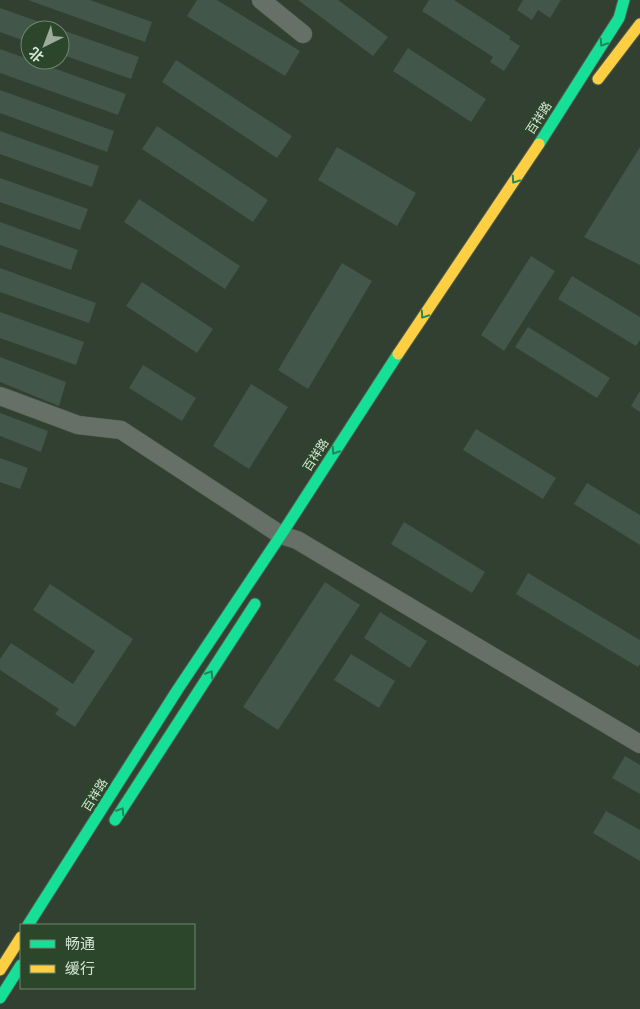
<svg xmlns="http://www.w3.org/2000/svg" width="640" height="1009" viewBox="0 0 640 1009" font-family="'PT Sans Narrow','Noto Sans SC',sans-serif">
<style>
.building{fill:#425649}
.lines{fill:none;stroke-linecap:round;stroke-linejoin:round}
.street-casing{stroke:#4f5c4e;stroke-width:19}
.fast-casing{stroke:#4f5c4e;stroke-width:13}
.slow-casing{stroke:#4f5c4e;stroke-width:13}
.street{stroke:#667066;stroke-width:18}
.fast{stroke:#16e098;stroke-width:11}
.slow{stroke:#ffcf43;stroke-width:11}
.oneway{stroke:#238457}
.labels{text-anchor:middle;stroke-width:5;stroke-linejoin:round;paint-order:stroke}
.street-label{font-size:12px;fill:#d5e5d4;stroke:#2c462b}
</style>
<rect width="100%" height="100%" fill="#324031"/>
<path class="building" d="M28,0h62l62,22 -7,20z
M197,0h20l83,51 -15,25 -98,-60z
M298,0h40l50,37 -15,19z
M429,0h25l57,37 -2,2 11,7 -16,25 -14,-9 3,-5 -71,-46z
M523,0h38l-11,18 -12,-8 -6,10 -15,-10z
M0,8l139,49 -8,22 -71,-25v-24h-30v13l-30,-11z
M408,48l78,51 -15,23 -78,-51z
M0,49l126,45 -8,21 -118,-42z
M176,60l116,76 -15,22 -115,-76z
M0,90l114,41 -7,21 -107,-39z
M157,126l111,74 -15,22 -111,-73z
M0,131l99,35 -7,21 -92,-33z
M337,147l79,46 -19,33 -79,-46z
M640,147v118l-56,-28z
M0,178l88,31 -8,21 -80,-28z
M139,199l101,67 -15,23 -101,-67z
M0,222l78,28 -7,20 -71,-25z
M531,256l24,15 -51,80 -23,-16z
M342,263l30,18 -64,108 -30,-19z
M0,268l96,35 -7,20 -89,-31z
M572,276l68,41v23l-4,6 -78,-47z
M142,282l71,47 -16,24 -71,-47z
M0,312l84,30 -8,23 -76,-27z
M528,327l82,51 -13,20 -82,-51z
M0,357l66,25 -7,24 -59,-24z
M143,365l53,33 -14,23 -53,-33z
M251,384l37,23 -39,62 -36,-23z
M640,391v21l-9,-6z
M0,413l48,18 -7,21 -41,-16z
M476,429l80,49 -13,21 -80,-49z
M0,458l28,10 -8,21 -20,-7z
M587,483l53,32v30l-66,-41z
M404,522l81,50 -13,21 -81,-49z
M528,573l112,67v24l-2,3 -122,-73z
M325,582l35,23 -82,125 -35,-23z
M50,584l83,55 -58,88 -20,-13 4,-5 -59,-39v-11l11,-16 62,41 22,-33 -62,-41z
M380,612l47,29 -17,27 -46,-30z
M351,654l44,27 -16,27 -45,-28z
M625,756l15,9v29l-28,-16z
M606,811l34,19v31l-47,-28z"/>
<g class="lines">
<defs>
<path id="street" d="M261,0l42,34
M0,396l78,29 43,5 160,105 16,5 343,204"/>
<path id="fast" d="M539,144l80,-126 5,-18
M115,820l140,-216
M28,925l150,-236 103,-154 117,-181
M0,998l21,-33"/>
<path id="slow" d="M598,79l42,-55
M398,354l141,-210
M0,970l21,-33"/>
</defs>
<use href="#street" class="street-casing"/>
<use href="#fast" class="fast-casing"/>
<use href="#slow" class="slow-casing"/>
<use href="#street" class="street"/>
<use href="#fast" class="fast"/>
<use href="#slow" class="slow"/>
</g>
<defs><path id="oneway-chevron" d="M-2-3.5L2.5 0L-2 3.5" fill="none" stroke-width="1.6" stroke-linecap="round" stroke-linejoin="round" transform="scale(1.25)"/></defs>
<g class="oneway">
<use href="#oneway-chevron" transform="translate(603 43) rotate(123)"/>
<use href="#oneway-chevron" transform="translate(515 180) rotate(124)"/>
<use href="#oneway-chevron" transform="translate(424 315) rotate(124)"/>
<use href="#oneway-chevron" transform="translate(335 451) rotate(123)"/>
<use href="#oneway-chevron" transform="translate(210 674) rotate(-57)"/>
<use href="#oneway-chevron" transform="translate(121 811) rotate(-57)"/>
</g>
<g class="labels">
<g class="street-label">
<text transform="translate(539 118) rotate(-57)" y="4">百祥路</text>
<text transform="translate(316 455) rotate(-57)" y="4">百祥路</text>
<text transform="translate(95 795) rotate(-58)" y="4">百祥路</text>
</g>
</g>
<rect x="20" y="924" width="175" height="65" fill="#2c462b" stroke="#70866f"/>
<rect x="30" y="940" width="25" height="8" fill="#16e098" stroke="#70866f"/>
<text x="65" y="949" font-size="15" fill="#d5e5d4">畅通</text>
<rect x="30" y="965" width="25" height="8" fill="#ffcf43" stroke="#70866f"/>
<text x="65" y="974" font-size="15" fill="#d5e5d4">缓行</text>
<g transform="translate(45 45) rotate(222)"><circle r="24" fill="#2c462b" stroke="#70866f"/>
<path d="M0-4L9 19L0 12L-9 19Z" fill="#9cab9b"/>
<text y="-8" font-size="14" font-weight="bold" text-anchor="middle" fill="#d5e5d4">北</text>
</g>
</svg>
